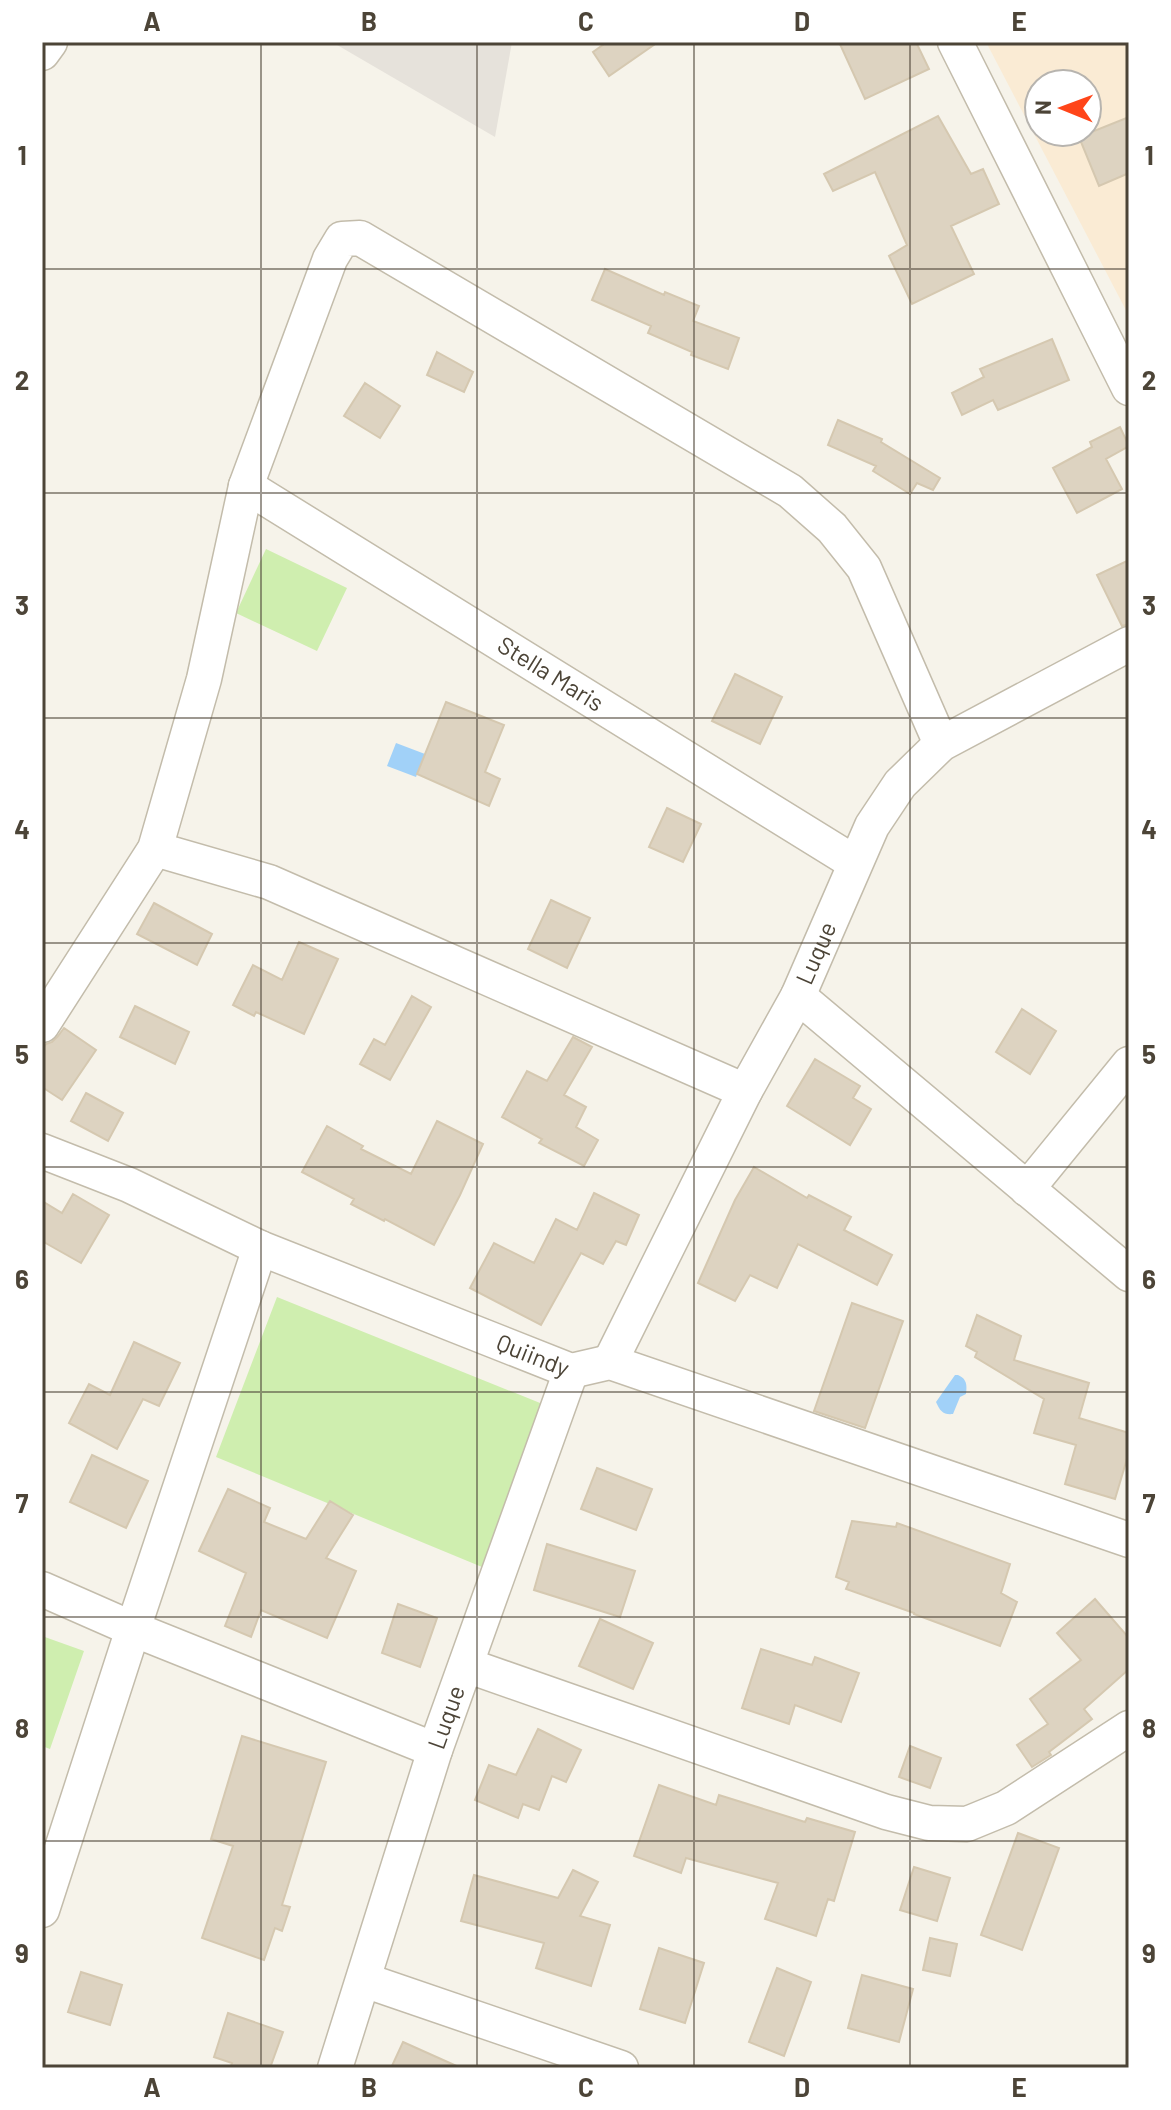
<svg xmlns="http://www.w3.org/2000/svg" width="1171" height="2110" viewBox="0 0 1171 2110" font-family="Barlow,sans-serif">
<style>
.commercial{fill:#faebd4;fill-rule:evenodd}
.industrial{fill:#e6e2db}
.green{fill:#cfeeaf}
.water{fill:#a1d1f8}
.building{fill:#ddd3c1;stroke:#d5c8b0;stroke-width:2}
.lines{fill:none;stroke-linecap:round;stroke-linejoin:round}
.minor-casing{stroke:#c3bcab;stroke-width:37}
.minor{stroke:#fff;stroke-width:34}
.grid{fill:none;stroke:#4c4437;stroke-width:2;stroke-opacity:0.55}
.labels{text-anchor:middle;stroke-width:7;stroke-linejoin:round;paint-order:stroke}
.street-label{font-size:24px;fill:#4c4437;stroke:#fff}
.neatline{fill:none;stroke:#4c4437;stroke-width:3}
.grid-label{font-size:26px;text-anchor:middle;font-weight:bold;fill:#4c4437}
</style>
<rect width="100%" height="100%" fill="#f6f3ea"/>
<path class="commercial" d="M986,42h143v274zM1039,84h48v48h-48z"/>
<path class="industrial" d="M332,42h180l-17,95z"/>
<path class="green" d="M266,549l81,39 -30,63 -81,-38z
M277,1297l268,108 -63,162 -266,-110z
M42,1636l42,15 -34,98 -8,-3z"/>
<path class="water" d="M396,743l29,11 -9,23 -29,-11z
M955,1375h3c9,4 9,10 8,19l-6,3 -7,17c-10,1 -13,-3 -17,-12z"/>
<path class="building" d="M607,42h51l-49,34 -16,-24z
M839,42h77l13,27 -64,30z
M938,116l33,58 12,-5 16,35 -48,22 23,48 -62,30 -23,-48 18,-11 -32,-73 -42,19 -9,-17z
M1129,117v56l-30,13 -20,-49z
M605,269l59,26 1,-3 34,14 -6,15 46,17 -11,31 -37,-14 1,-3 -44,-19 3,-7 -59,-26z
M1052,339l17,41 -71,30 -5,-10 -31,15 -10,-22 32,-16 -4,-8z
M437,352l36,20 -9,20 -37,-17z
M365,383l35,23 -20,32 -36,-22z
M838,420l44,19 -1,3 59,36 -7,12 -16,-7 -7,11 -37,-23 3,-5 -48,-21z
M1120,427l9,19 -23,13 16,30 -45,24 -24,-45 39,-21 -2,-5z
M1129,560v64l-7,2 -25,-51z
M735,674l47,23 -22,47 -48,-23z
M446,702l58,23 -19,47 15,7 -11,27 -72,-32z
M667,808l34,16 -18,38 -34,-15z
M551,900l39,18 -23,50 -39,-19z
M154,903l58,31 -15,31 -60,-31z
M299,942l39,17 -34,75 -48,-22 -2,4 -21,-11 20,-40 29,15z
M412,996l19,11 -41,73 -30,-16 14,-25 11,6z
M135,1006l54,26 -14,32 -55,-27z
M1022,1009l34,22 -26,43 -34,-22z
M64,1028l32,22 -34,50 -20,-13v-37l4,-6 6,-2 6,-6z
M573,1037l19,10 -28,48 22,12 -10,20 22,13 -14,26 -45,-23 3,-4 -40,-22 25,-46 20,10z
M815,1059l45,27 -7,12 18,11 -21,36 -63,-39z
M86,1093l37,20 -15,28 -37,-20z
M437,1121l46,23 -23,51 -26,50 -49,-26 -1,2 -33,-17 3,-5 -52,-27 25,-46 36,20 -2,3 50,25z
M754,1167l53,31 2,-3 42,22 -7,13 48,25 -15,30 -79,-41 -21,44 -27,-13 -15,26 -37,-18 37,-83z
M594,1193l45,22 -13,30 -10,-4 -13,23 -22,-11 -40,72 -71,-37 24,-45 40,20 22,-44 21,11z
M73,1194l36,21 -28,48 -39,-22v-40l20,12z
M852,1303l51,18 -38,107 -51,-17z
M977,1315l44,21 -7,24 75,23 -10,35 50,15v19l-14,47 -50,-15 11,-39 -42,-12 10,-34 -69,-42 2,-5 -11,-6z
M134,1342l46,21 -21,43 -16,-7 -26,50 -48,-26 20,-39 21,11z
M92,1455l56,26 -22,47 -56,-26z
M597,1468l55,21 -16,41 -55,-21z
M228,1489l42,19 -6,14 42,17 24,-38 23,14 -27,43 30,13 -29,67 -66,-28 -10,27 -26,-11 21,-53 -47,-22z
M852,1521l44,6 1,-4 113,41 -9,29 16,9 -17,44 -86,-32v-1l-68,-24 3,-7 -13,-5z
M547,1544l88,27 -15,46 -86,-27z
M1095,1599l34,39v31l-45,40 8,10 -43,33 2,3 -19,12 -15,-22 31,-21 -18,-25 51,-39 -24,-27z
M398,1604l39,14 -17,49 -38,-14z
M600,1619l53,24 -20,46 -54,-23z
M761,1649l51,16 3,-8 44,16 -18,49 -46,-17 -6,19 -47,-16z
M538,1729l43,21 -15,32 -14,-6 -13,34 -16,-6 -5,14 -43,-18 14,-35 27,10z
M242,1736l84,26 -44,143 8,2 -8,24 -7,-3 -11,32 -62,-22 31,-92 -22,-7z
M910,1746l31,12 -11,30 -31,-11z
M659,1785l57,20 3,-10 86,27 2,-4 48,14 -21,69 -6,-2 -12,37 -51,-17 13,-36 -92,-25 -5,15 -47,-17z
M1018,1833l41,15 -37,102 -41,-15z
M914,1867l36,11 -13,43 -37,-11z
M573,1870l25,12 -18,34 30,9 -19,61 -55,-18 8,-25 -83,-22 13,-46 84,23z
M930,1938l27,6 -7,32 -27,-6z
M659,1948l45,15 -19,60 -45,-14z
M777,1968l34,14 -27,74 -35,-14z
M81,1972l41,13 -12,40 -42,-13z
M862,1975l51,14 -14,53 -51,-14z
M228,2013l55,19 -13,36h-40l2,-5 -18,-6z
M403,2042l58,26h-70z"/>
<g class="lines">
<defs>
<g id="minor">
<path d="M955,42l174,346"/>
<path d="M42,53l8,-11"/>
<path id="s1" d="M246,486l609,377"/>
<path d="M155,849l114,33 476,209"/>
<path d="M798,996l331,278"/>
<path d="M42,1025l113,-176 49,-170 42,-193 84,-227 12,-20 18,-1 430,253 42,37 32,40 77,176"/>
<path id="s2" d="M42,1151l87,34 131,63 311,123 39,-9 519,178"/>
<path d="M1027,1189l102,-125"/>
<path id="s3" d="M610,1362l135,-271 53,-95 74,-170 28,-42 41,-40 188,-100"/>
<path d="M42,1589l91,40 302,121"/>
<path d="M466,1665l420,147 43,11 38,1 39,-16 123,-80"/>
<path d="M42,1910l91,-281 127,-381"/>
<path d="M364,1980l257,88"/>
<path id="s4" d="M335,2068l100,-318 136,-379"/>
</g>
</defs>
<use href="#minor" class="minor-casing"/>
<use href="#minor" class="minor"/>
</g>
<path class="grid" d="M261,42v2026M477,42v2026M694,42v2026M910,42v2026M42,269h1087M42,493h1087M42,718h1087M42,943h1087M42,1167h1087M42,1392h1087M42,1617h1087M42,1841h1087"/>
<g class="labels">
<g class="street-label">
<text dy="8" stroke="none"><textPath href="#s1" startOffset="358">Stella Maris</textPath></text>
<text dy="8" stroke="none"><textPath href="#s3" startOffset="458">Luque</textPath></text>
<text dy="8" stroke="none"><textPath href="#s2" startOffset="532">Quiindy</textPath></text>
<text dy="8" stroke="none"><textPath href="#s4" startOffset="368">Luque</textPath></text>
</g>
</g>
<rect width="1171" height="2110" fill="none" stroke="#ffffff" stroke-width="88"/>
<g transform="translate(1063 108) rotate(271)"><circle r="38" fill="#ffffff" stroke="#b7b4af" stroke-width="2"/>
<path d="M0-6L14 30L0 20L-14 30Z" fill="#ff4519"/>
<text y="-12" font-size="22" font-weight="bold" text-anchor="middle" fill="#4c4437">N</text>
</g>
<rect x="44" y="44" width="1083" height="2022" class="neatline"/>
<g class="grid-label">
<text x="152" y="31">A</text>
<text x="369" y="31">B</text>
<text x="586" y="31">C</text>
<text x="802" y="31">D</text>
<text x="1019" y="31">E</text>
<text x="22" y="165">1</text>
<text x="1149" y="165">1</text>
<text x="22" y="390">2</text>
<text x="1149" y="390">2</text>
<text x="22" y="615">3</text>
<text x="1149" y="615">3</text>
<text x="22" y="839">4</text>
<text x="1149" y="839">4</text>
<text x="22" y="1064">5</text>
<text x="1149" y="1064">5</text>
<text x="22" y="1289">6</text>
<text x="1149" y="1289">6</text>
<text x="22" y="1513">7</text>
<text x="1149" y="1513">7</text>
<text x="22" y="1738">8</text>
<text x="1149" y="1738">8</text>
<text x="22" y="1963">9</text>
<text x="1149" y="1963">9</text>
<text x="152" y="2097">A</text>
<text x="369" y="2097">B</text>
<text x="586" y="2097">C</text>
<text x="802" y="2097">D</text>
<text x="1019" y="2097">E</text>
</g>
</svg>
